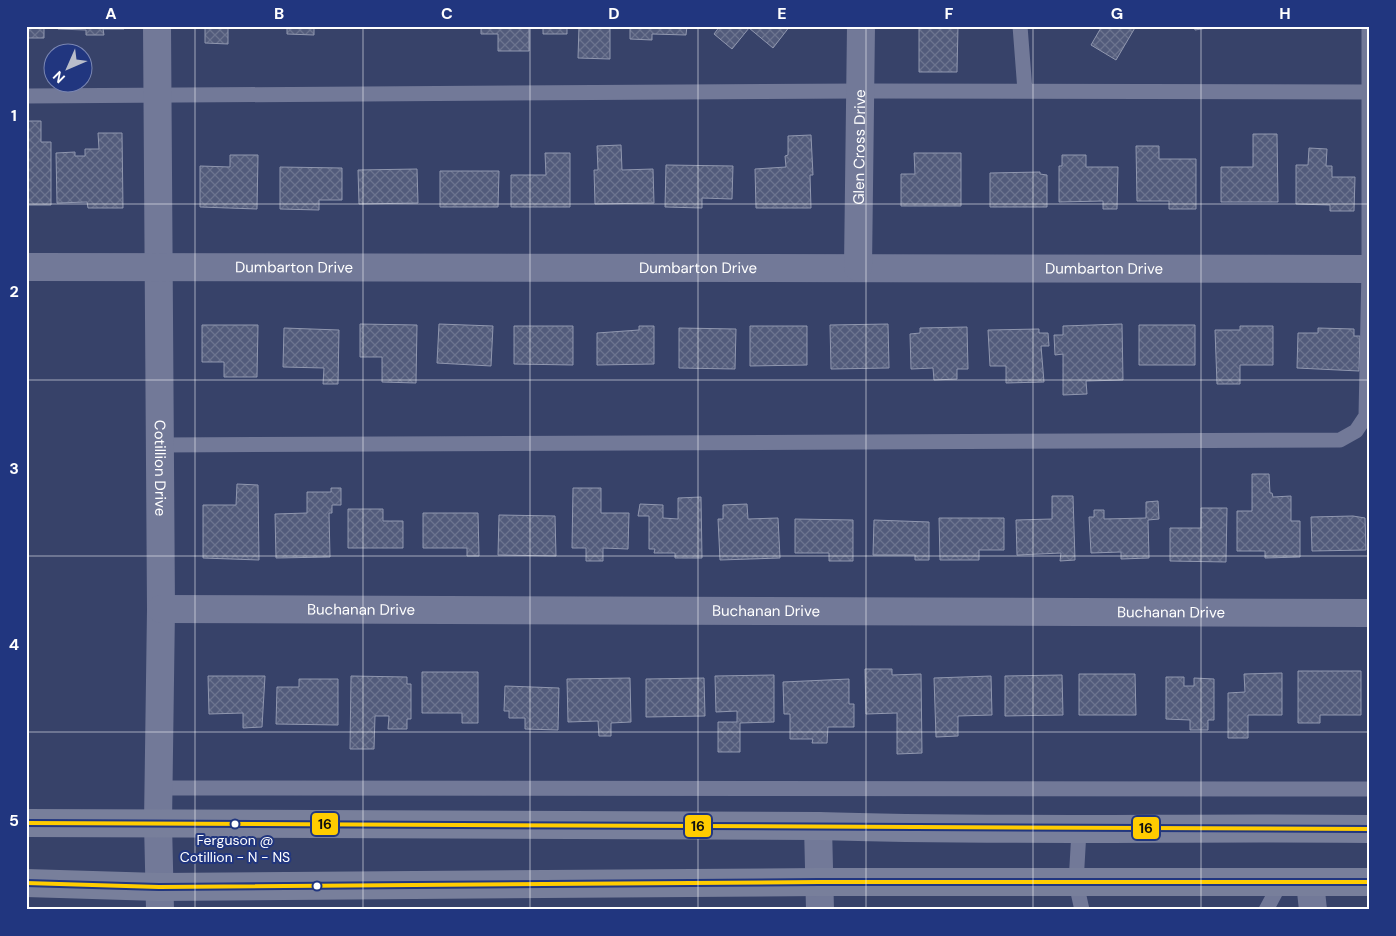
<svg xmlns="http://www.w3.org/2000/svg" width="1396" height="936" viewBox="0 0 1396 936" font-family="'DM Sans',sans-serif">
<style>
.building{fill:url(#building-cross-hatch);stroke:#9097af}
.lines{fill:none;stroke-linecap:round;stroke-linejoin:round}
.lane{stroke:#727998;stroke-width:15}
.street{stroke:#727998;stroke-width:28}
.secondary{stroke:#787f9b;stroke-width:28}
.bus-1-casing{stroke:#21367f;stroke-width:8}
.bus-1{stroke:#fc0;stroke-width:4}
.grid{fill:none;stroke:#fff;stroke-width:1;stroke-opacity:0.55}
.bus-dot{fill:#fff;stroke:#21367f;stroke-width:2}
.labels{text-anchor:middle;stroke-width:4;stroke-linejoin:round;paint-order:stroke}
.bus-label{font-size:14px;fill:#fff;stroke:#21367f}
.street-label{font-size:15px;fill:#fff;stroke:#21367f}
.line-badge{stroke:#21367f;stroke-width:2}
.pale-badge-label{font-size:14px;text-anchor:middle;font-weight:bold;fill:#111}
.neatline{fill:none;stroke:#fff;stroke-width:2}
.grid-label{font-size:16px;text-anchor:middle;font-weight:bold;fill:#fff}
</style>
<defs>
<pattern id="building-cross-hatch" width="8" height="8" patternUnits="userSpaceOnUse" patternTransform="scale(1.25)"><rect width="8" height="8" fill="#525b7b"/><path d="M0 0l8 8M0 8l8-8" fill="none" stroke="#6c748f"/></pattern>
</defs>
<rect width="100%" height="100%" fill="#374269"/>
<path class="building" d="M26,26h18v12h-18z
M58,26h66v3h-21l1,6h-18v-5l-28,-1z
M205,26h23v18l-23,-1z
M287,26h27v9l-27,-1z
M481,26h48v25h-31v-17h-17z
M543,26h67v33l-32,-1 1,-32h-12v8h-24z
M630,26h57l-1,9 -34,-1v6l-22,-1z
M720,26h70l-17,22 -24,-20 -17,21 -18,-15z
M919,26h39l-1,46h-38z
M1102,26h34l-20,34 -25,-15z
M1194,26h25l-24,4z
M26,121h15v21h10v63h-25z
M98,133h24l1,75h-35l-1,-6 -30,1 -1,-50 19,-1v4h10v-7h14z
M1253,134h24l1,68h-57v-35h32z
M811,135l2,40h-3l1,33h-55l-1,-39 31,-2 -1,-11 3,-1v-19z
M621,145l1,25 31,-1 1,34 -59,1 -1,-34h4l-1,-24z
M1136,146h23v13h37v50h-27v-8h-32z
M1309,148l18,1 -1,17h6v11h23l-1,34h-24v-6l-34,-1v-39h12z
M545,153h25v54h-59v-32h35z
M914,153h47v53h-60v-32h14z
M230,155h28l-1,54 -57,-2v-41l30,1z
M1062,155h24v12h32l-1,42h-14v-8l-44,1v-36h3z
M666,165l67,1 -1,33 -30,-1v10l-37,-1z
M280,167l62,1v32h-23v10l-39,-1z
M417,169l1,34 -59,1 -1,-34z
M440,171h59l-1,36h-58z
M1040,172v2l7,1v32h-57v-34z
M360,324l57,1 -1,58 -34,-1v-25h-22z
M439,324l54,2 -2,40 -54,-3z
M888,324l1,44 -58,1 -1,-44z
M1122,324l1,56 -37,1 1,13 -24,1v-41l-8,1 -1,-20h9v-9z
M202,325h56l-1,52h-33v-15h-22z
M1139,325h56v40h-56z
M514,326h59v39l-59,-1z
M639,326h15v38l-57,1v-32l42,-3z
M750,326h57v39l-57,1z
M1240,326h33v39h-33v19h-23l-2,-54h25z
M967,327l1,42h-11v10l-23,1 -1,-12 -22,1 -1,-35 10,-1v-5z
M284,328l55,2 -1,54h-15l1,-16 -41,-1z
M679,328l57,1 -1,40 -56,-1z
M1318,328l36,1v7h6l-1,35 -62,-3 1,-35h20z
M1039,329v4h9l1,13h-8l3,36 -38,1v-17h-16l-2,-36z
M1252,474h17l1,19h2l1,4 18,-1v25h9v36l-35,1v-7h-28v-40h15z
M237,484l21,1 1,75 -56,-2v-53h33z
M331,488h10v17h-9v8h-3l1,44 -54,1 -1,-44 32,-1v-21h24z
M573,488h28v25h28l-1,36 -25,-1v13h-17v-13h-14z
M1052,496h21l2,64 -15,1 1,-8 -44,2 -1,-35 36,-1z
M701,497l1,61h-27v-5h-21l1,-4h-6v-33h-11l2,-12 23,1v13l15,1v-21z
M1158,501l1,18 -11,1 1,38 -28,1v-7l-30,1 -2,-36h5v-7h10v9l42,-1v-16z
M747,504l1,15 30,-1 2,40 -60,2 -2,-41h5v-14z
M1201,508h26l-1,54 -56,-1v-33h31z
M348,509h35v12h20v27h-55z
M423,513h55l1,43h-12v-8h-44z
M499,515l56,1 1,40 -58,-1z
M1353,516l12,2 1,32 -54,1 -1,-34z
M939,518h65v32h-25v10h-39z
M795,519l58,1v41h-24v-8h-34z
M874,520l55,2v38h-14v-5h-42z
M865,669h27v6l29,-1 1,79 -25,1v-41l-31,1z
M1298,671h63v44h-41v8h-22z
M422,672h56v51h-16v-10h-40z
M1282,673v42h-34v23h-20v-45l17,-1 -1,-18z
M1079,674h56l1,41h-57z
M774,675v47l-34,1v29h-22v-30h19v-11l-21,1 -1,-36z
M1062,675l1,40 -58,1v-40z
M208,676h57l-3,51 -19,1v-15l-34,1z
M351,676l56,1v7h4v35h-4v10h-19l1,-13h-14l-1,33h-24z
M991,676l1,39 -34,1v20l-22,1 -2,-59z
M1166,677h18v9h10v-8l20,1v41h-6v10h-18v-10l-24,-1z
M630,678l1,44 -20,1v13h-12l-1,-15 -30,1 -1,-43z
M704,678l1,38 -59,1v-38z
M299,679h39v46l-62,-1 1,-37h22z
M849,679v25h5v23h-26l-1,16h-15l1,-4h-23v-25h-6l-1,-32z
M505,686l54,2 -1,42 -33,-1v-11h-16v-7h-5z"/>
<g class="lines">
<path class="lane" d="M1020,26l5,65
M26,96l835,-5 508,1
M159,445l1181,-5 16,-9 10,-15 3,-147v-243
M159,788l1211,1
M1079,831l-3,52 6,27
M1266,910l15,-28"/>
<g class="street">
<path id="s1" d="M157,26l4,583 -3,214 2,87"/>
<path id="s2" d="M26,267l1344,2"/>
<path id="s3" d="M858,267l3,-241"/>
<path id="s4" d="M161,609l1209,4"/>
<path d="M818,826l2,84"/>
<path d="M1310,882l3,28"/>
</g>
<path class="secondary" d="M26,823l792,3c184,6 368,1 552,3
M26,883l133,4 660,-5h551"/>
<defs>
<path id="bus-1" d="M26,823l1344,6
M26,883l133,4 660,-5h551"/>
</defs>
<use href="#bus-1" class="bus-1-casing"/>
<use href="#bus-1" class="bus-1"/>
</g>
<path class="grid" d="M195,26v884M363,26v884M530,26v884M698,26v884M866,26v884M1033,26v884M1201,26v884M26,204h1344M26,380h1344M26,556h1344M26,732h1344"/>
<g class="bus-dot">
<circle cx="235" cy="824" r="4.5"/>
<circle cx="317" cy="886" r="4.5"/>
</g>
<g class="labels">
<g class="bus-label">
<text x="235" y="845">Ferguson @<tspan x="235" dy="17">Cotillion - N - NS</tspan></text>
</g>
<g class="street-label">
<text dy="5" stroke="none"><textPath href="#s3" startOffset="120">Glen Cross Drive</textPath></text>
<text dy="5" stroke="none"><textPath href="#s2" startOffset="268">Dumbarton Drive</textPath></text>
<text dy="5" stroke="none"><textPath href="#s2" startOffset="672">Dumbarton Drive</textPath></text>
<text dy="5" stroke="none"><textPath href="#s2" startOffset="1078">Dumbarton Drive</textPath></text>
<text dy="5" stroke="none"><textPath href="#s1" startOffset="442">Cotillion Drive</textPath></text>
<text dy="5" stroke="none"><textPath href="#s4" startOffset="200">Buchanan Drive</textPath></text>
<text dy="5" stroke="none"><textPath href="#s4" startOffset="605">Buchanan Drive</textPath></text>
<text dy="5" stroke="none"><textPath href="#s4" startOffset="1010">Buchanan Drive</textPath></text>
</g>
</g>
<g class="line-badge">
<rect x="311" y="812" width="28" height="24" rx="5" fill="#fc0"/>
<rect x="684" y="814" width="28" height="24" rx="5" fill="#fc0"/>
<rect x="1132" y="816" width="28" height="24" rx="5" fill="#fc0"/>
</g>
<g class="pale-badge-label">
<text x="325" y="829">16</text>
<text x="698" y="831">16</text>
<text x="1146" y="833">16</text>
</g>
<rect width="1396" height="936" fill="none" stroke="#21367f" stroke-width="55"/>
<g transform="translate(68 68) rotate(225)"><circle r="24" fill="#21367f" stroke="#7a86b2"/>
<path d="M0-4L9 19L0 12L-9 19Z" fill="#b9bdca"/>
<text y="-8" font-size="14" font-weight="bold" text-anchor="middle" fill="#ffffff">N</text>
</g>
<rect x="28" y="28" width="1340" height="880" class="neatline"/>
<g class="grid-label">
<text x="111" y="19">A</text>
<text x="279" y="19">B</text>
<text x="447" y="19">C</text>
<text x="614" y="19">D</text>
<text x="782" y="19">E</text>
<text x="949" y="19">F</text>
<text x="1117" y="19">G</text>
<text x="1285" y="19">H</text>
<text x="14" y="121">1</text>
<text x="14" y="297">2</text>
<text x="14" y="474">3</text>
<text x="14" y="650">4</text>
<text x="14" y="826">5</text>
</g>
</svg>
